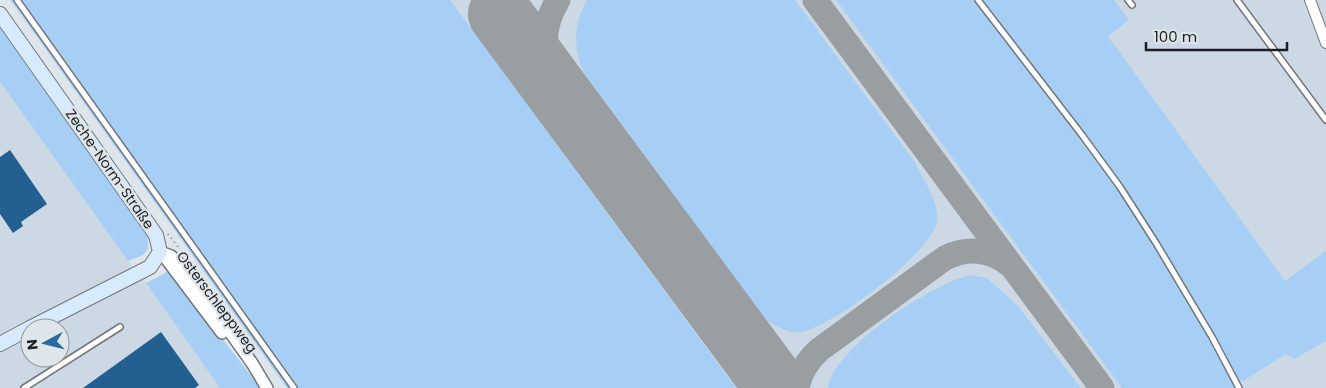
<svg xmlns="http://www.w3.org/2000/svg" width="1326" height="388" viewBox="0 0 1326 388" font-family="Poppins,sans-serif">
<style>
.built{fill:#ccd9e5;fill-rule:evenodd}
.green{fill:#a7cff5}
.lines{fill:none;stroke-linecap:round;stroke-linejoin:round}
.taxiway{stroke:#999ea3;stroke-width:25}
.runway{stroke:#999ea3;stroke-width:64}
.building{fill:#235f91}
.service-casing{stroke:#70767c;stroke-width:8}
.minor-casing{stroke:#70767c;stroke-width:12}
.tertiary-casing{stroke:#70767c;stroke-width:14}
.secondary-casing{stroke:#70767c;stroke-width:16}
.path{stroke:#7c8185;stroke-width:2;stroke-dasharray:1 4;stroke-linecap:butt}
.service{stroke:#fff;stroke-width:5}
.minor{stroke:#fff;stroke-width:10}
.tertiary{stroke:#fff;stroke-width:11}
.secondary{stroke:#d8ebfc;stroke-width:14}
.labels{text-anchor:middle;stroke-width:5;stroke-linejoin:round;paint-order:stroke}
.street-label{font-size:14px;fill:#1c1f21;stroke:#dee5eb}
</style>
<rect width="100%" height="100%" fill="#dee5eb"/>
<path class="built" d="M10,0h1316v388h-1038z
M0,82l128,179 18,22 74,105h-220zM30,328h30v30h-30z"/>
<path class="green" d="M11,0h439l286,388h-449z
M587,0h208l119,161c8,16 26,41 23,60 -4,31 -105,106 -136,111 -12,2 -25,-5 -35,-12l-182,-247c-11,-25 -11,-49 3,-73z
M836,0h278l15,20 -21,16 177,245 41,-30v90l-32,18 -8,-5 -51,32v2h-113z
M0,22l117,166 31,50v11l-5,6 -15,6 -128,-179z
M169,271l92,117h-41l-74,-105z
M970,275l17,3 31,28 63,82h-253c4,-39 105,-105 142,-113z"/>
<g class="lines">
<path class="taxiway" d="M558,0c-21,34 -13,63 3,96
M815,0l287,388
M797,388c3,-16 10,-27 22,-38l126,-92c22,-11 46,-9 65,7"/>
<path class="runway" d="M500,14l277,374"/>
</g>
<path class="building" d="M10,150l37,54 -26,18 2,4 -10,7 -13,-19v-57z
M161,332l38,53 -4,3h-112z"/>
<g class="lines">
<defs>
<path id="service" d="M17,0l277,388
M978,0l104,135 38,52 36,56 56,94 27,51
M1128,0l4,5
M1237,0l89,120
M24,388l96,-61"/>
<path id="minor" d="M1310,0l16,43"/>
<path id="tertiary" d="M160,252l11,4 14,13 67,94 15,25
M161,252l61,81"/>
<path id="secondary" d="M0,14l156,221 4,17 -10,15 -120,61
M0,344l30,-16"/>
</defs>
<use href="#service" class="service-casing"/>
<use href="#minor" class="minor-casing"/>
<use href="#tertiary" class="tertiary-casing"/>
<use href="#secondary" class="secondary-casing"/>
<path class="path" d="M168,234l11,14"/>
<use href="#service" class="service"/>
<use href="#minor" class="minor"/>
<use href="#tertiary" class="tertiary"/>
<use href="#secondary" class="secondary"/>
</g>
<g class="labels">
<g class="street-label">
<text transform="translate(110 169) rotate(55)" y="5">Zeche-Norm-Straße</text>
<text transform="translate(217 302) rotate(53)" y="5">Osterschleppweg</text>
</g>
</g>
<g transform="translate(45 343) rotate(263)"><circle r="24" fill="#dee5eb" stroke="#90969a"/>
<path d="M0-4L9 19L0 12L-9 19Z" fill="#29699f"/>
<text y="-8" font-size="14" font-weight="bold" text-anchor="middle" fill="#1c1f21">N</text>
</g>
<path d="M1146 42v8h141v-8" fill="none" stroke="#1c1f21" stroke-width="2.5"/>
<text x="1154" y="42" font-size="15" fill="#1c1f21" stroke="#dee5eb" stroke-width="4" paint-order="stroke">100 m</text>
</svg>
